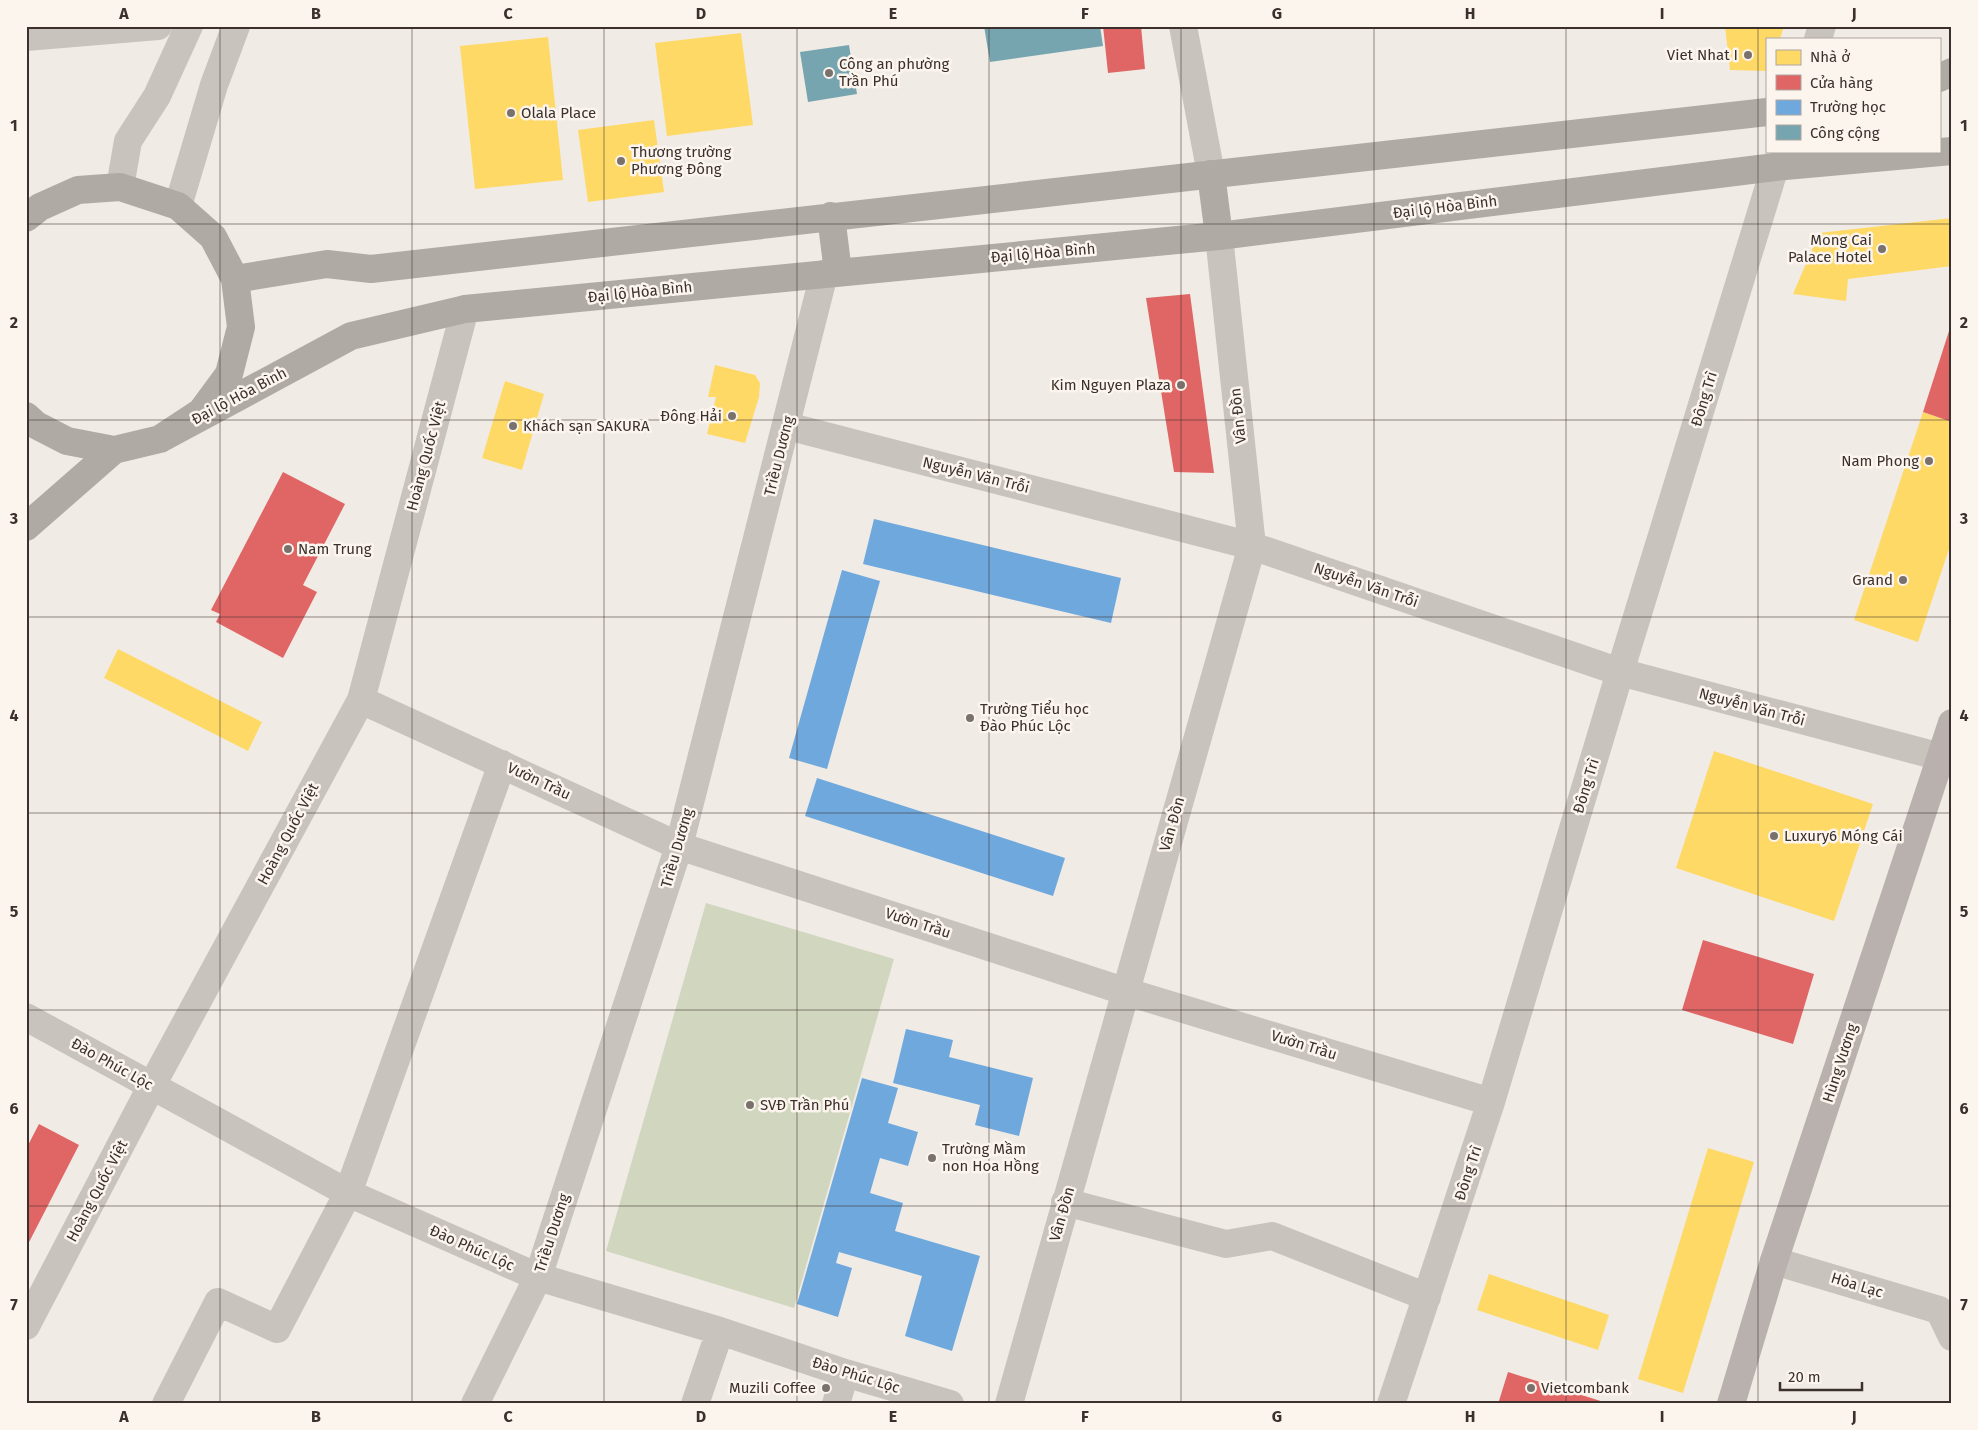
<svg xmlns="http://www.w3.org/2000/svg" width="1978" height="1430" viewBox="0 0 1978 1430" font-family="'Fira Sans',sans-serif">
<style>
.green{fill:#d1d6bf}
.homes{fill:#ffd966}
.shops{fill:#e06666}
.schools{fill:#6fa8dc}
.public{fill:#76a5af}
.lines{fill:none;stroke-linecap:round;stroke-linejoin:round}
.minor{stroke:#c9c3be;stroke-width:28}
.major{stroke:#b8b1ad;stroke-width:28}
.highway{stroke:#afaaa4;stroke-width:28}
.grid{fill:none;stroke:#3b302b;stroke-width:1;stroke-opacity:0.55}
.poi-dot{fill:#7a716c;stroke:#fbf5ee;stroke-width:2}
.labels{text-anchor:middle;stroke-width:5;stroke-linejoin:round;paint-order:stroke}
.poi-label{font-size:15px;fill:#3b302b;stroke:#fbf5ee;text-anchor:start}
.street-label{font-size:15px;fill:#3b302b;stroke:#fbf5ee}
.neatline{fill:none;stroke:#3b302b;stroke-width:2}
.grid-label{font-size:16px;text-anchor:middle;font-weight:bold;fill:#3b302b}
</style>
<rect width="100%" height="100%" fill="#f0ebe5"/>
<path class="green" d="M706,903l188,56 -100,349 -188,-57z"/>
<path class="homes" d="M1725,26h59l-4,13h-13v32l-37,-1z
M741,33l12,92 -86,11 -12,-93z
M548,37l15,143 -88,9 -15,-143z
M654,120l10,72 -76,10 -10,-72z
M1952,218v48l-104,13 -2,22 -53,-7 26,-61z
M715,365l40,10 5,8 -1,14 -14,46 -38,-9 9,-37h-8z
M505,381l39,13 -22,76 -40,-12z
M1923,412l29,10v118l-34,102 -64,-22z
M118,649l144,73 -14,29 -144,-73z
M1714,751l159,53 -39,117 -158,-53z
M1708,1148l46,14 -71,231 -45,-14z
M1489,1274l120,41 -11,35 -121,-40z"/>
<path class="shops" d="M1103,26h38l4,43 -37,4z
M1190,294l24,179 -40,-1 -28,-174z
M1949,331l3,1v90l-29,-10z
M283,472l62,32 -42,81 14,7 -34,66 -67,-36 4,-8 -9,-4z
M1703,940l111,34 -21,70 -111,-34z
M39,1124l40,21 -53,103v-99z
M1508,1372l99,31v1h-109z"/>
<path class="schools" d="M874,519l247,59 -10,45 -248,-59z
M842,570l38,11 -53,188 -38,-11z
M817,778l248,80 -12,38 -248,-80z
M906,1029l47,11 -4,17 84,21 -14,58 -44,-11 5,-20 -87,-22z
M862,1078l36,10 -10,35 30,9 -10,34 -28,-8 -10,35 33,10 -8,28 85,25 -28,95 -47,-15 17,-60 -83,-24 -3,11 16,5 -14,49 -41,-13z"/>
<path class="public" d="M984,26h116l3,20 -113,16z
M849,45l8,49 -49,8 -8,-50z"/>
<g class="lines">
<path class="minor" d="M1183,26l28,148
M26,37l132,-11
M1818,39l4,-13
M120,187l8,-46 29,-45 32,-70
M178,206l36,-121 22,-59
M787,426l465,120 368,126 321,85
M361,700l318,146 445,145 367,111
M26,1017l322,176 190,84 182,54 125,42 105,31
M1065,1202l161,42 46,-8 155,61
M1774,1261l165,49 13,27
M26,1326l125,-239 210,-387 104,-391
M166,1404l52,-102 59,27 71,-136 154,-429
M475,1404l63,-127 141,-431 145,-572
M695,1404l25,-73
M836,1404l9,-31
M1009,1404l243,-858 -33,-310
M1391,1404l100,-302 129,-430 155,-505"/>
<path class="major" d="M1731,1404l43,-143 178,-538"/>
<path class="highway" d="M1939,78l13,-6
M1211,174l8,62
M831,216l7,56
M26,218l14,-11 38,-17 42,-3 58,19 35,31 22,42 6,48 -12,47 -28,38 -41,27 -46,11 -47,-9 -31,-16 -10,-9
M235,279l92,-15 44,5 1396,-157
M160,439l191,-103 114,-27 754,-73 556,-69 177,-16
M26,527l88,-77"/>
</g>
<path class="grid" d="M220,26v1378M412,26v1378M604,26v1378M797,26v1378M989,26v1378M1181,26v1378M1374,26v1378M1566,26v1378M1758,26v1378M26,224h1926M26,420h1926M26,617h1926M26,813h1926M26,1010h1926M26,1206h1926"/>
<g class="poi-dot">
<circle cx="1748" cy="55" r="5"/>
<circle cx="829" cy="73" r="5"/>
<circle cx="511" cy="113" r="5"/>
<circle cx="621" cy="161" r="5"/>
<circle cx="1882" cy="249" r="5"/>
<circle cx="1181" cy="385" r="5"/>
<circle cx="732" cy="416" r="5"/>
<circle cx="513" cy="426" r="5"/>
<circle cx="1929" cy="461" r="5"/>
<circle cx="288" cy="549" r="5"/>
<circle cx="1903" cy="580" r="5"/>
<circle cx="970" cy="718" r="5"/>
<circle cx="1774" cy="836" r="5"/>
<circle cx="750" cy="1105" r="5"/>
<circle cx="932" cy="1158" r="5"/>
<circle cx="826" cy="1388" r="5"/>
<circle cx="1531" cy="1388" r="5"/>
</g>
<g class="labels">
<g class="poi-label">
<text x="1738" y="60" text-anchor="end">Viet Nhat I</text>
<text x="839" y="69">Công an phường<tspan x="839" dy="17">Trần Phú</tspan></text>
<text x="521" y="118">Olala Place</text>
<text x="631" y="157">Thương trường<tspan x="631" dy="17">Phương Đông</tspan></text>
<text x="1872" y="245" text-anchor="end">Mong Cai<tspan x="1872" dy="17">Palace Hotel</tspan></text>
<text x="1171" y="390" text-anchor="end">Kim Nguyen Plaza</text>
<text x="722" y="421" text-anchor="end">Đông Hải</text>
<text x="523" y="431">Khách sạn SAKURA</text>
<text x="1919" y="466" text-anchor="end">Nam Phong</text>
<text x="298" y="554">Nam Trung</text>
<text x="1893" y="585" text-anchor="end">Grand</text>
<text x="980" y="714">Trường Tiểu học<tspan x="980" dy="17">Đào Phúc Lộc</tspan></text>
<text x="1784" y="841">Luxury6 Móng Cái</text>
<text x="760" y="1110">SVĐ Trần Phú</text>
<text x="942" y="1154">Trường Mầm<tspan x="942" dy="17">non Hoa Hồng</tspan></text>
<text x="816" y="1393" text-anchor="end">Muzili Coffee</text>
<text x="1541" y="1393">Vietcombank</text>
</g>
<g class="street-label">
<text transform="translate(1445 207) rotate(-7)" y="5">Đại lộ Hòa Bình</text>
<text transform="translate(1043 253) rotate(-5)" y="5">Đại lộ Hòa Bình</text>
<text transform="translate(640 292) rotate(-6)" y="5">Đại lộ Hòa Bình</text>
<text transform="translate(239 396) rotate(-28)" y="5">Đại lộ Hòa Bình</text>
<text transform="translate(1704 399) rotate(-73)" y="5">Đông Trì</text>
<text transform="translate(1238 416) rotate(-96)" y="5">Vân Đồn</text>
<text transform="translate(426 456) rotate(-75)" y="5">Hoàng Quốc Việt</text>
<text transform="translate(779 456) rotate(-76)" y="5">Triều Dương</text>
<text transform="translate(976 475) rotate(14)" y="5">Nguyễn Văn Trỗi</text>
<text transform="translate(1366 585) rotate(19)" y="5">Nguyễn Văn Trỗi</text>
<text transform="translate(1752 707) rotate(15)" y="5">Nguyễn Văn Trỗi</text>
<text transform="translate(539 781) rotate(25)" y="5">Vườn Trầu</text>
<text transform="translate(1586 786) rotate(-73)" y="5">Đông Trì</text>
<text transform="translate(1172 824) rotate(-74)" y="5">Vân Đồn</text>
<text transform="translate(288 834) rotate(-62)" y="5">Hoàng Quốc Việt</text>
<text transform="translate(677 848) rotate(-74)" y="5">Triều Dương</text>
<text transform="translate(918 923) rotate(18)" y="5">Vườn Trầu</text>
<text transform="translate(1304 1045) rotate(17)" y="5">Vườn Trầu</text>
<text transform="translate(1840 1063) rotate(-72)" y="5">Hùng Vương</text>
<text transform="translate(112 1064) rotate(29)" y="5">Đào Phúc Lộc</text>
<text transform="translate(1468 1173) rotate(-72)" y="5">Đông Trì</text>
<text transform="translate(97 1191) rotate(-62)" y="5">Hoàng Quốc Việt</text>
<text transform="translate(1062 1214) rotate(-74)" y="5">Vân Đồn</text>
<text transform="translate(552 1233) rotate(-72)" y="5">Triều Dương</text>
<text transform="translate(472 1248) rotate(24)" y="5">Đào Phúc Lộc</text>
<text transform="translate(1857 1285) rotate(17)" y="5">Hòa Lạc</text>
<text transform="translate(856 1375) rotate(17)" y="5">Đào Phúc Lộc</text>
</g>
</g>
<rect width="1978" height="1430" fill="none" stroke="#fbf5ee" stroke-width="55"/>
<rect x="1766" y="38" width="175" height="115" fill="#fbf5ee" stroke="#aea6a0"/>
<rect x="1776" y="50" width="25" height="15" fill="#ffd966" stroke="#aea6a0"/>
<text x="1810" y="62" font-size="15" fill="#3b302b">Nhà ở</text>
<rect x="1776" y="75" width="25" height="15" fill="#e06666" stroke="#aea6a0"/>
<text x="1810" y="88" font-size="15" fill="#3b302b">Cửa hàng</text>
<rect x="1776" y="100" width="25" height="15" fill="#6fa8dc" stroke="#aea6a0"/>
<text x="1810" y="112" font-size="15" fill="#3b302b">Trường học</text>
<rect x="1776" y="125" width="25" height="15" fill="#76a5af" stroke="#aea6a0"/>
<text x="1810" y="138" font-size="15" fill="#3b302b">Công cộng</text>
<path d="M1780 1382v8h82v-8" fill="none" stroke="#3b302b" stroke-width="2.5"/>
<text x="1788" y="1382" font-size="15" fill="#3b302b" stroke="#fbf5ee" stroke-width="4" paint-order="stroke">20 m</text>
<rect x="28" y="28" width="1922" height="1374" class="neatline"/>
<g class="grid-label">
<text x="124" y="19">A</text>
<text x="316" y="19">B</text>
<text x="508" y="19">C</text>
<text x="701" y="19">D</text>
<text x="893" y="19">E</text>
<text x="1085" y="19">F</text>
<text x="1277" y="19">G</text>
<text x="1470" y="19">H</text>
<text x="1662" y="19">I</text>
<text x="1854" y="19">J</text>
<text x="14" y="131">1</text>
<text x="1964" y="131">1</text>
<text x="14" y="328">2</text>
<text x="1964" y="328">2</text>
<text x="14" y="524">3</text>
<text x="1964" y="524">3</text>
<text x="14" y="721">4</text>
<text x="1964" y="721">4</text>
<text x="14" y="917">5</text>
<text x="1964" y="917">5</text>
<text x="14" y="1114">6</text>
<text x="1964" y="1114">6</text>
<text x="14" y="1310">7</text>
<text x="1964" y="1310">7</text>
<text x="124" y="1422">A</text>
<text x="316" y="1422">B</text>
<text x="508" y="1422">C</text>
<text x="701" y="1422">D</text>
<text x="893" y="1422">E</text>
<text x="1085" y="1422">F</text>
<text x="1277" y="1422">G</text>
<text x="1470" y="1422">H</text>
<text x="1662" y="1422">I</text>
<text x="1854" y="1422">J</text>
</g>
</svg>
